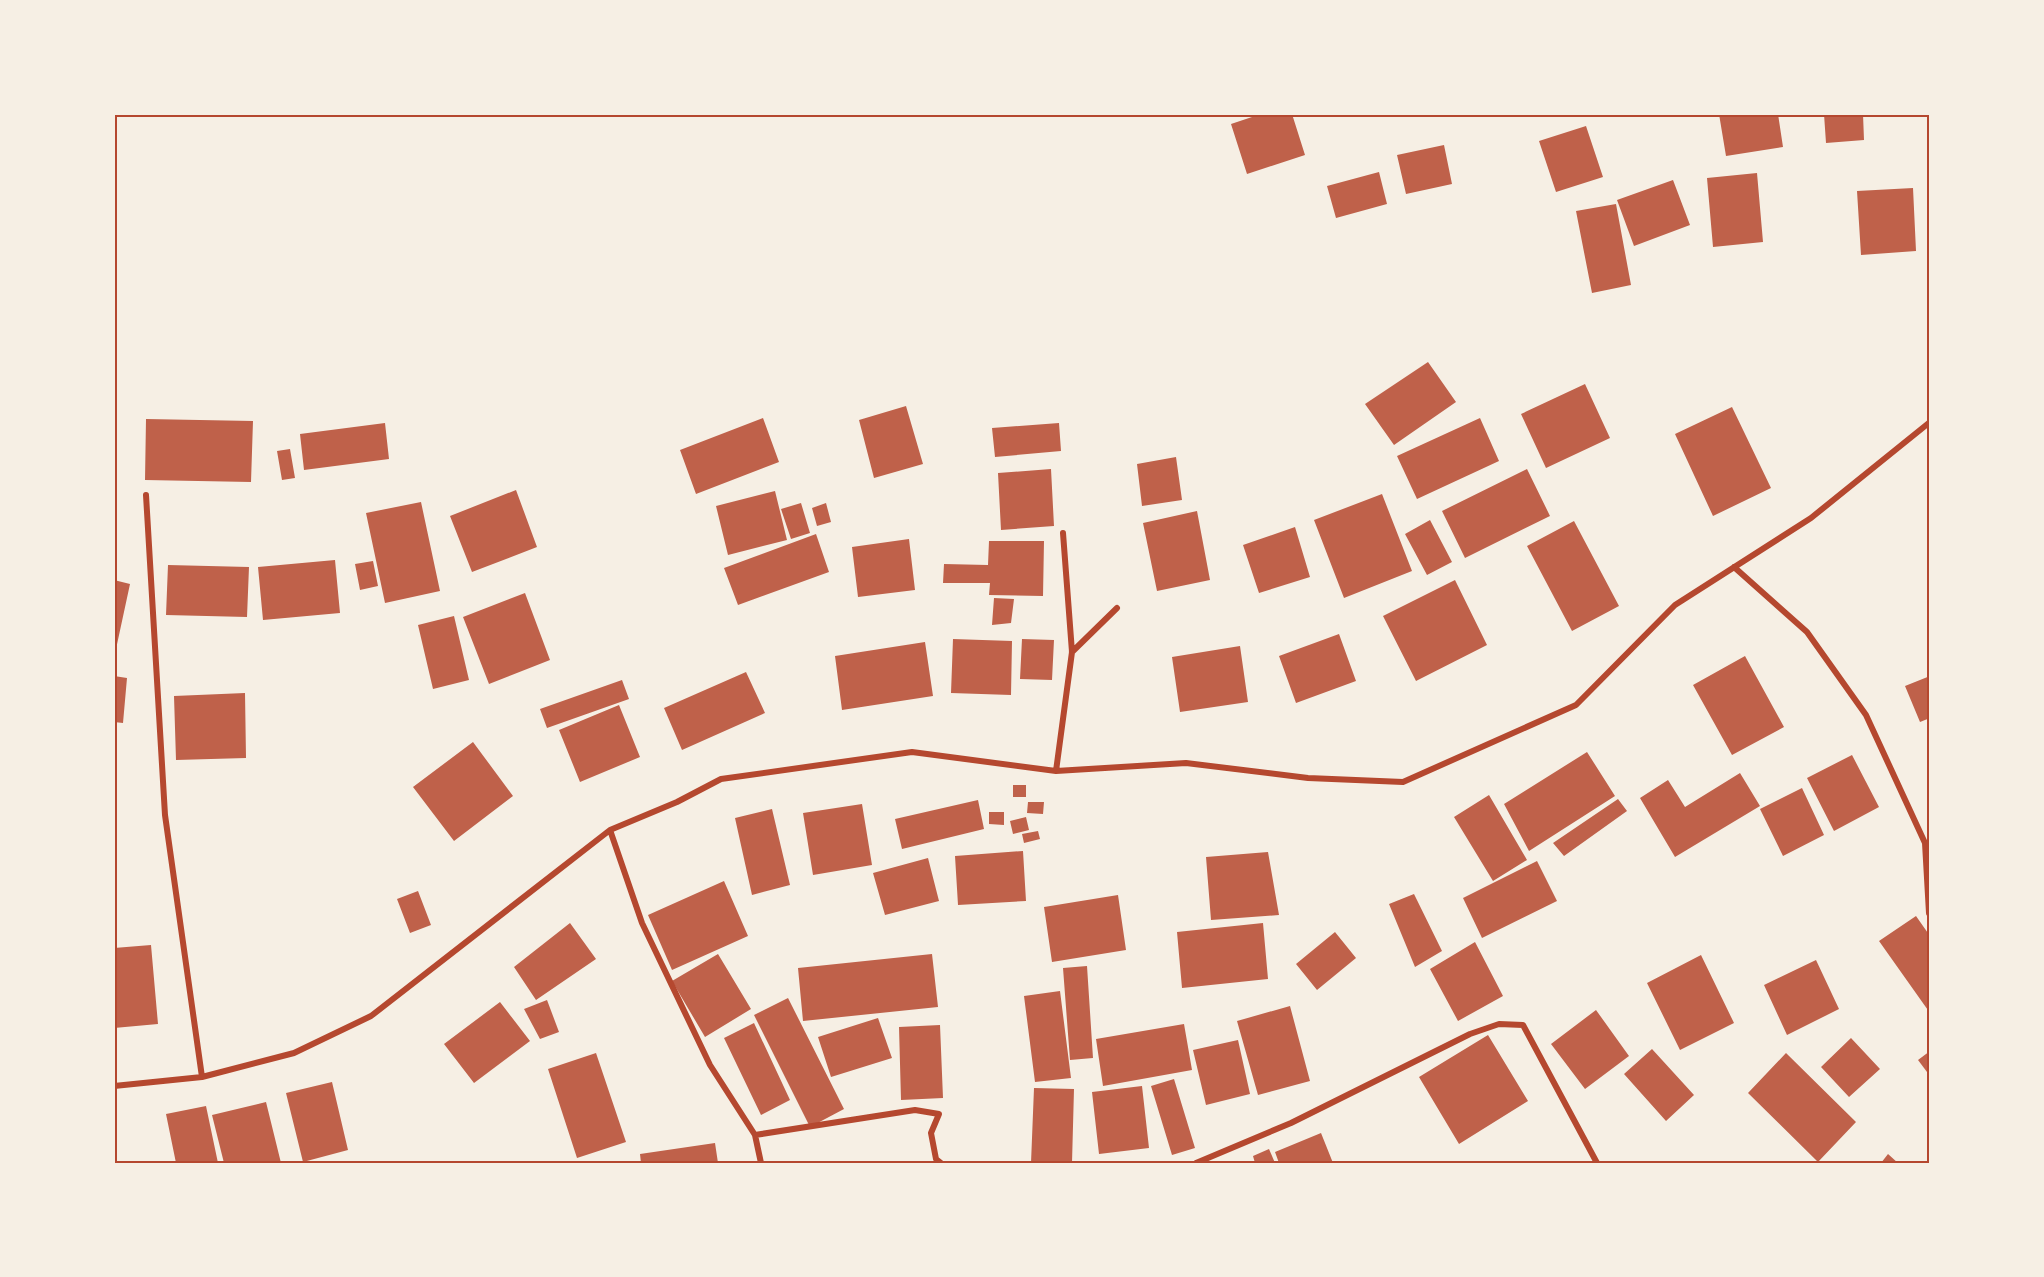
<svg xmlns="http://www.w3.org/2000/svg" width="2044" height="1277" viewBox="0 0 2044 1277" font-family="Figtree,sans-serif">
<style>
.building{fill:#bf614a}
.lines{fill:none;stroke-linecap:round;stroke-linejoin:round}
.minor{stroke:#b5482f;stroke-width:6}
.neatline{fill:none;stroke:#b5482f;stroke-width:2}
</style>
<rect width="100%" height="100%" fill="#f6efe4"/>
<path class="building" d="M1261,114h31l13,41 -58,19 -16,-50z
M1719,114h59l5,33 -57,9z
M1824,114h39l1,26 -38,3z
M1586,126l17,51 -47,15 -17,-51z
M1444,145l8,39 -46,10 -9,-39z
M1379,172l8,32 -51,14 -9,-32z
M1757,173l6,69 -50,5 -6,-69z
M1673,180l17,45 -56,21 -17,-46z
M1913,188l3,63 -55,4 -4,-64z
M1616,204l15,81 -39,8 -16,-82z
M1428,362l28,40 -62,43 -29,-41z
M1585,384l25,54 -64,30 -25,-54z
M906,406l17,58 -49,14 -15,-58z
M1732,407l39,81 -58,28 -38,-82z
M763,418l16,44 -83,32 -16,-44z
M1480,418l19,43 -82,38 -20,-43z
M146,419l107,2 -2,61 -106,-2z
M385,423l4,36 -85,11 -4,-36z
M1059,423l2,28 -66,6 -3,-29z
M290,449l5,29 -13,2 -5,-29z
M1176,457l6,43 -40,6 -5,-42z
M1051,469l3,57 -53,4 -3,-57z
M1527,469l23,47 -85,42 -23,-47z
M516,490l21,57 -65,25 -22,-56z
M775,491l12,49 -59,15 -12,-49z
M1382,494l30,77 -68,27 -30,-78z
M421,502l19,89 -55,12 -19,-90z
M801,503l9,30 -19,6 -10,-30z
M826,503l5,19 -14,4 -5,-18z
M1197,511l13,69 -53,11 -14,-68z
M1430,520l22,42 -25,13 -22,-41z
M1574,521l45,85 -47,25 -45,-85z
M1295,527l15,50 -51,16 -16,-48z
M816,534l13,38 -91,33 -14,-37z
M909,539l6,51 -57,7 -6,-50z
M989,541h55l-1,55 -54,-1 1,-12h-47l1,-19 44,1z
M335,560l5,53 -77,7 -5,-53z
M373,561l5,25 -18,4 -5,-26z
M168,565l81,2 -2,50 -81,-2z
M114,580l16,4 -14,65 -2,-1z
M1455,580l32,65 -71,36 -33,-65z
M525,593l25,67 -61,24 -26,-67z
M994,598l20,1 -3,24 -19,2z
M454,616l15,64 -36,9 -15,-64z
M1339,634l17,47 -60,22 -17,-47z
M953,639l59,2 -1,54 -60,-2z
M1022,639l32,1 -2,40 -32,-1z
M925,642l8,54 -91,14 -7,-54z
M1240,646l8,56 -68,10 -8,-55z
M1745,656l39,71 -52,28 -39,-70z
M746,672l19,41 -83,37 -18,-42z
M114,676l13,2 -4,45 -9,-1z
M1930,676v42l-10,4 -15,-36z
M622,680l7,19 -82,29 -7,-19z
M245,693l1,65 -70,2 -2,-64z
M619,705l21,52 -60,25 -21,-52z
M473,742l40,54 -59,45 -41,-54z
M1587,752l28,44 -86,55 -25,-47z
M1852,755l27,52 -45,24 -27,-53z
M1740,773l20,33 -85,51 -35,-59 28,-18 17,27z
M1013,785h13v12h-13z
M1802,788l22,47 -41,21 -23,-47z
M1489,795l38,65 -34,21 -39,-64z
M1618,799l9,12 -63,45 -11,-13z
M978,800l6,29 -82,20 -7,-30z
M1028,802h16l-1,12 -16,-1z
M862,804l10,61 -59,10 -10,-62z
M772,809l18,76 -38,10 -17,-77z
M989,812h15v13l-15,-1z
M1026,817l3,13 -16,4 -3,-13z
M1038,831l2,8 -16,4 -2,-9z
M1023,851l3,50 -68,4 -3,-49z
M1268,852l11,63 -68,5 -5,-63z
M928,858l11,43 -54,14 -12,-42z
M1537,861l20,40 -75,37 -19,-40z
M724,881l24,55 -76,34 -24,-55z
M418,891l13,34 -21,8 -13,-34z
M1414,894l28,57 -27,16 -26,-63z
M1118,895l8,55 -74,12 -8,-55z
M1916,916l14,20v77l-51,-72z
M570,923l26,36 -60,41 -22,-33z
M1263,923l5,56 -86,9 -5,-56z
M1335,932l21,26 -39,32 -21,-26z
M1475,942l28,54 -45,25 -28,-52z
M151,945l7,79 -44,4v-80z
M718,954l33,55 -46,28 -33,-56z
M932,954l6,53 -135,14 -5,-53z
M1701,955l33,68 -54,27 -33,-67z
M1816,960l23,49 -52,26 -23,-50z
M1087,966l6,92 -23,2 -7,-92z
M1060,991l11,87 -36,4 -11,-86z
M788,998l56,111 -34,18 -56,-112z
M547,1000l12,32 -19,7 -16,-30z
M500,1002l30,39 -56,42 -30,-39z
M1290,1006l20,75 -52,14 -21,-74z
M1596,1010l33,46 -44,33 -34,-45z
M878,1018l14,40 -61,19 -13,-40z
M754,1023l36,77 -29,15 -37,-77z
M1184,1024l8,46 -89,16 -7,-47z
M940,1025l3,73 -42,2 -2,-73z
M1488,1035l40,66 -69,43 -40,-67z
M1851,1038l29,31 -31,28 -28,-30z
M1238,1040l12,54 -44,11 -13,-55z
M1652,1049l42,46 -28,26 -42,-47z
M1930,1051v25l-12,-16z
M596,1053l30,89 -49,16 -29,-89z
M1786,1053l70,69 -38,40 -70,-69z
M1174,1079l21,69 -23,7 -21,-69z
M332,1082l16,68 -45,12 -17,-69z
M1142,1086l7,62 -50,6 -7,-62z
M1034,1088l40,1 -2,74h-41z
M266,1102l15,61h-57l-12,-48z
M206,1106l12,57h-42l-10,-49z
M1321,1133l12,30h-54l-4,-11z
M715,1143l3,20h-77l-1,-9z
M1269,1149l6,14h-20l-2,-7z
M1888,1154l10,9h-17z"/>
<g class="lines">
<path class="minor" d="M146,495l19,320 37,262
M1734,567l73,65 59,83 59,128 4,70
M1072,652l45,-44
M1056,771l16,-119 -9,-119
M610,830l32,93 68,142 45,70 6,28
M114,1086l88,-9 92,-24 77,-37 239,-186 67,-28 44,-23 191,-27 144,19 130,-8 122,15 95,4 173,-77 99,-100 136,-87 119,-96
M755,1135l160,-25 24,4 -8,19 5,26 5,4
M1196,1163l95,-40 179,-89 29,-10 24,1 74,138"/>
</g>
<rect width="2044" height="1277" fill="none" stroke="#f6efe4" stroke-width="231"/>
<rect x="116" y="116" width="1812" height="1046" class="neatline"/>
</svg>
